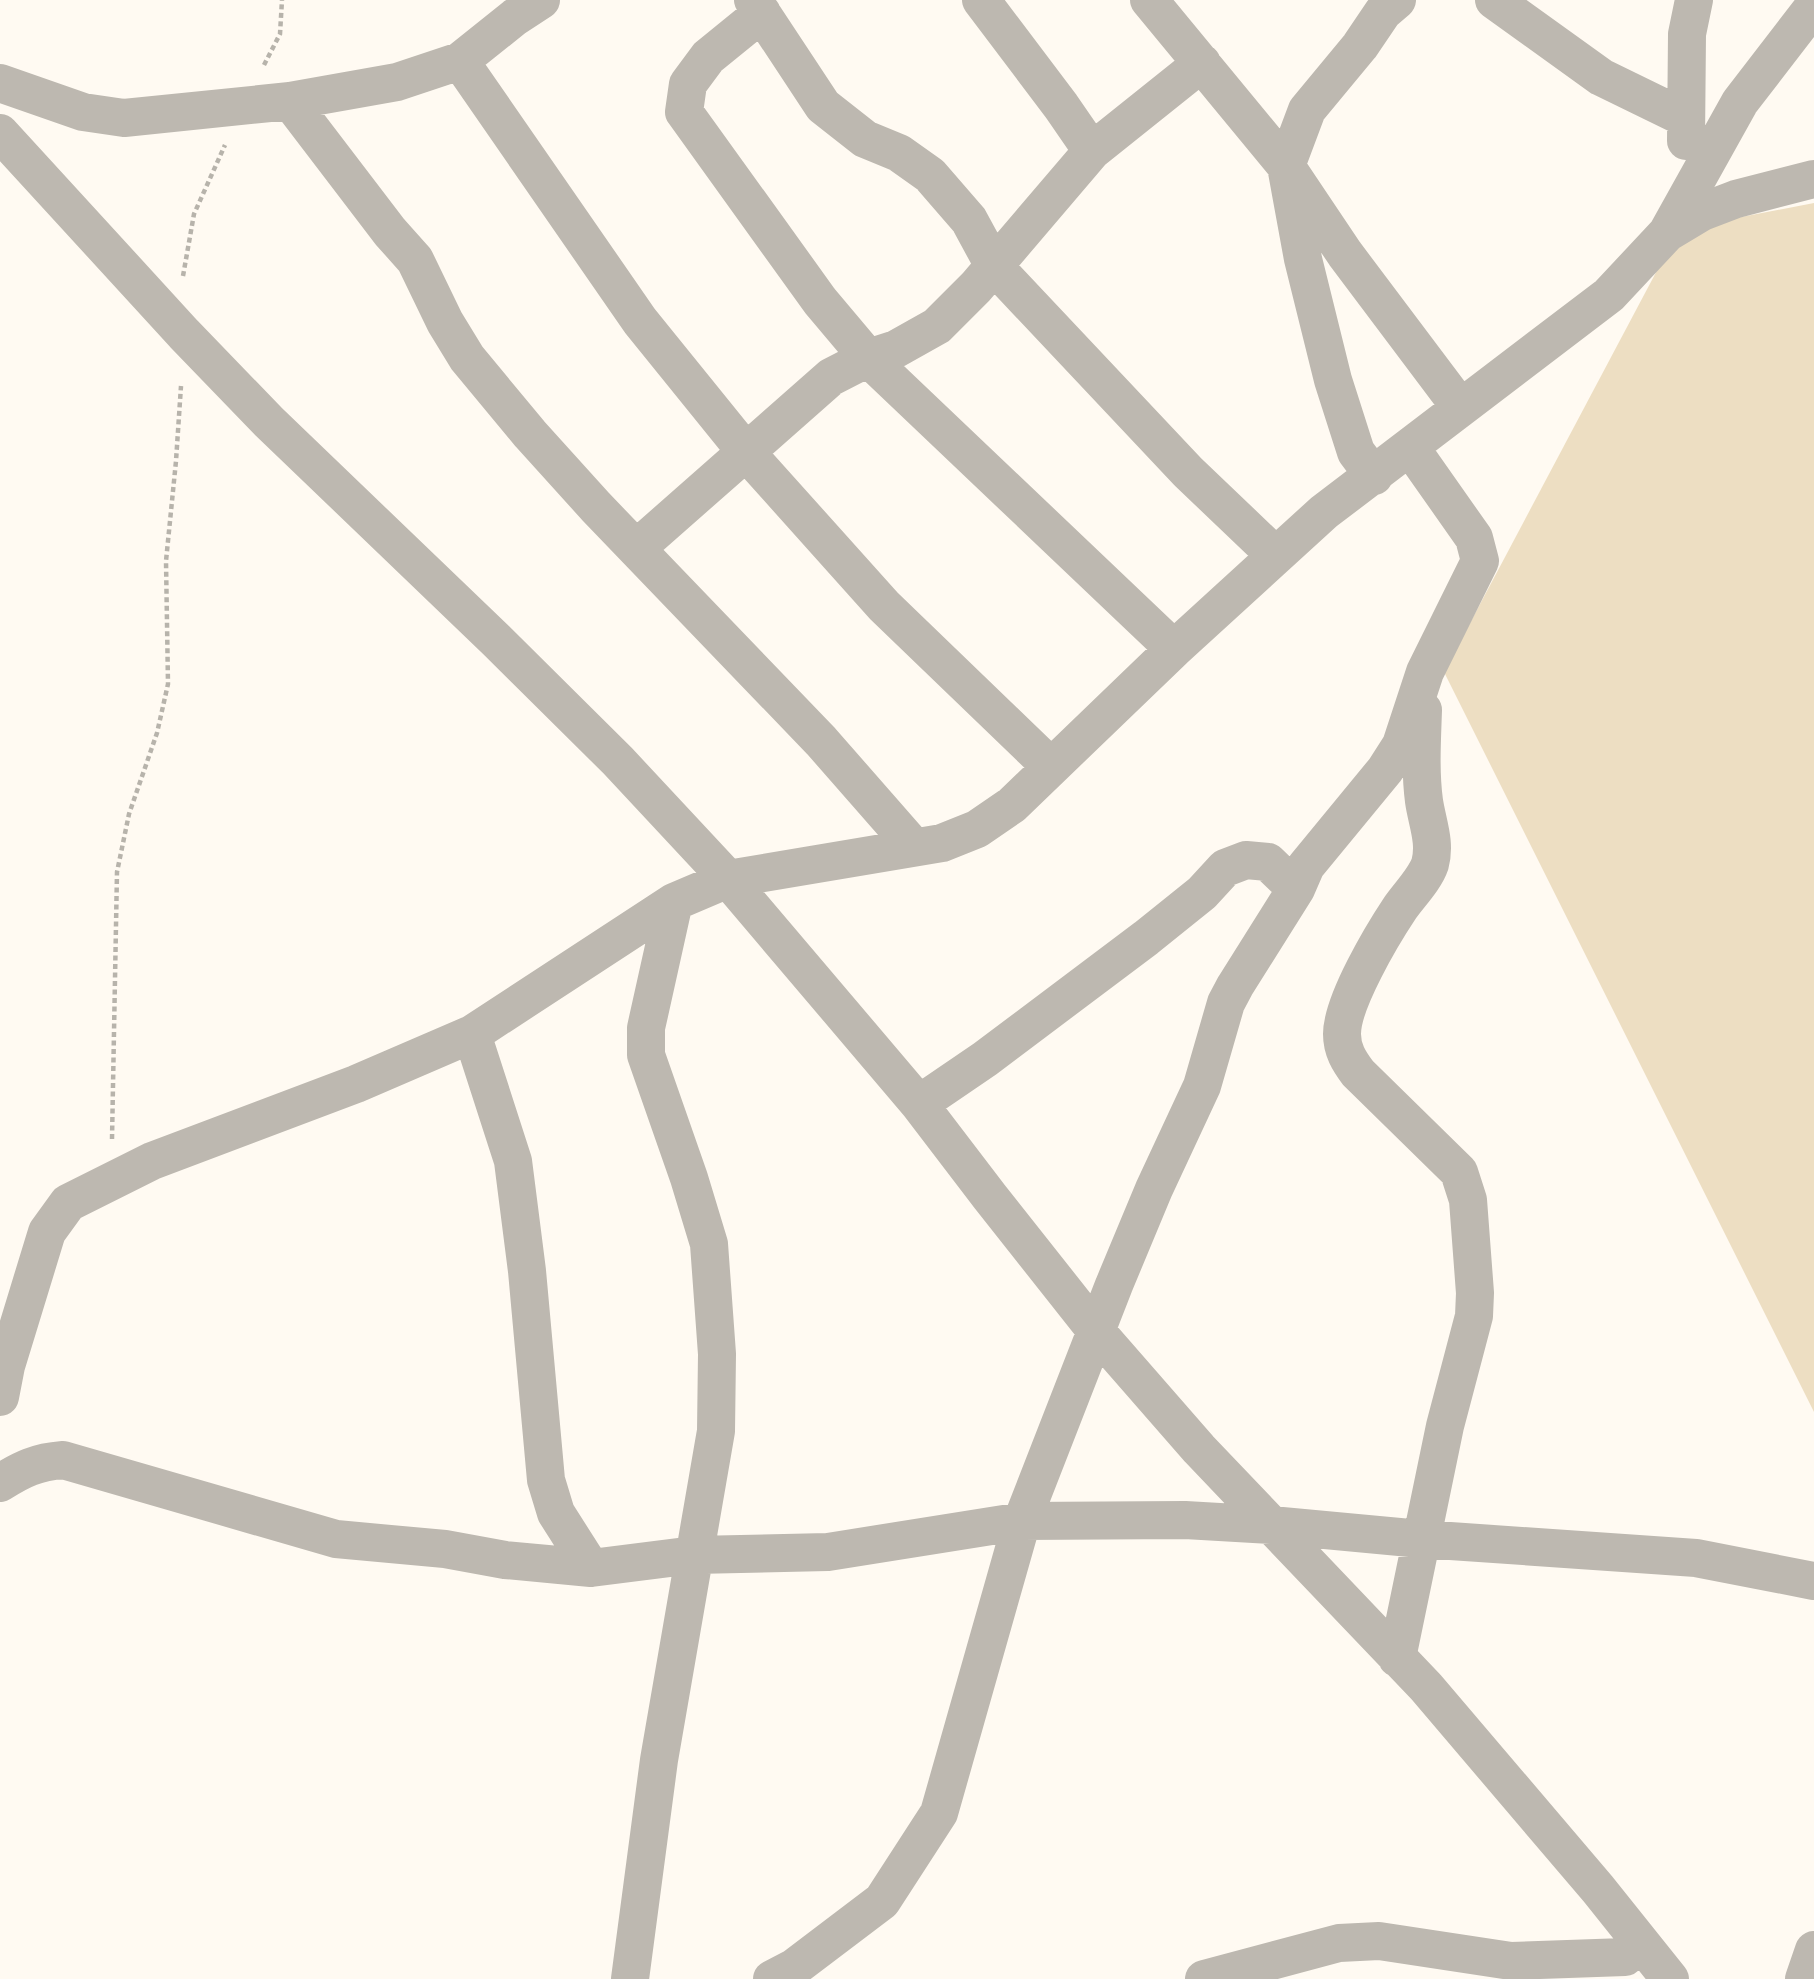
<svg xmlns="http://www.w3.org/2000/svg" width="1814" height="1979" viewBox="0 0 1814 1979" font-family="'Roboto Condensed',sans-serif">
<style>
.green{fill:#eddec2}
.lines{fill:none;stroke-linecap:round;stroke-linejoin:round}
.path{stroke:#b7b3ab;stroke-width:4.5;stroke-dasharray:5 3.5;stroke-linecap:butt}
.minor{stroke:#bdb8b0;stroke-width:38}
</style>
<rect width="100%" height="100%" fill="#fffaf2"/>
<path class="green" d="M1814,203v1209l-370,-740 235,-443z"/>
<g class="lines">
<path class="path" d="M264,65l16,-31 2,-34
M183,276l11,-62 31,-69
M112,1139l5,-267 12,-58 28,-81 11,-49 -2,-123 10,-100 5,-75"/>
<path class="minor" d="M753,0l70,106 42,33 34,14 31,22 39,45 25,46 194,206 88,84
M981,0l80,106 31,45
M1149,0l137,166 59,88 115,153
M1494,0l107,77 84,41
M762,13l-54,44 -20,27 -4,28 136,189 48,57 306,291
M460,61l180,260 106,131 138,154 167,161
M0,83l83,29 41,6 166,-17 107,-19 63,-21 55,-44 26,-17
M290,101l100,131 25,28 30,62 22,36 63,76 66,73 225,234 92,105
M0,133l184,201 85,88 227,218 122,121 110,118 191,225 71,93 106,134 103,118 227,238 172,202 72,90
M1686,141l1,-107 7,-34
M1667,233l73,-131 74,-96
M1374,476l-18,-24 -23,-72 -30,-121 -17,-93 21,-56 53,-64 23,-34 14,-12
M637,548l194,-171 37,-19 28,-9 41,-23 39,-39 116,-136 110,-88
M472,1034l41,127 14,110 19,209 10,33 35,55
M919,1104l66,-45 161,-121 56,-45 23,-25 21,-8 22,2 28,27
M0,1397l6,-31 41,-134 21,-29 84,-42 204,-77 116,-50 202,-132 54,-23 214,-36 35,-14 35,-24 162,-156 150,-137 285,-217 58,-62 35,-21 34,-13 78,-20
M0,1483c22,-14 37,-21 63,-23l273,79 109,10 60,11 86,8 103,-13 134,-3 194,-31 163,-1 86,5 150,14 275,19 118,23
M1397,1658l48,-232 29,-110 1,-23 -7,-93 -9,-28 -101,-99c-9,-12 -16,-23 -16,-39 0,-32 40,-99 58,-126 9,-13 25,-29 30,-44 6,-22 -3,-42 -6,-63 -4,-30 -2,-61 -1,-91
M630,1979l29,-219 57,-329 1,-77 -8,-110 -20,-66 -43,-123v-27l28,-126
M772,1979l23,-12 87,-66 57,-88 83,-292 92,-236 40,-96 48,-103 24,-83 9,-17 61,-97 10,-23 79,-96 16,-25 24,-73 55,-111 -6,-23 -64,-91
M1204,1979l135,-36 40,-2 132,20 114,-4 12,-18
M1804,1979l10,-29"/>
</g>
</svg>
